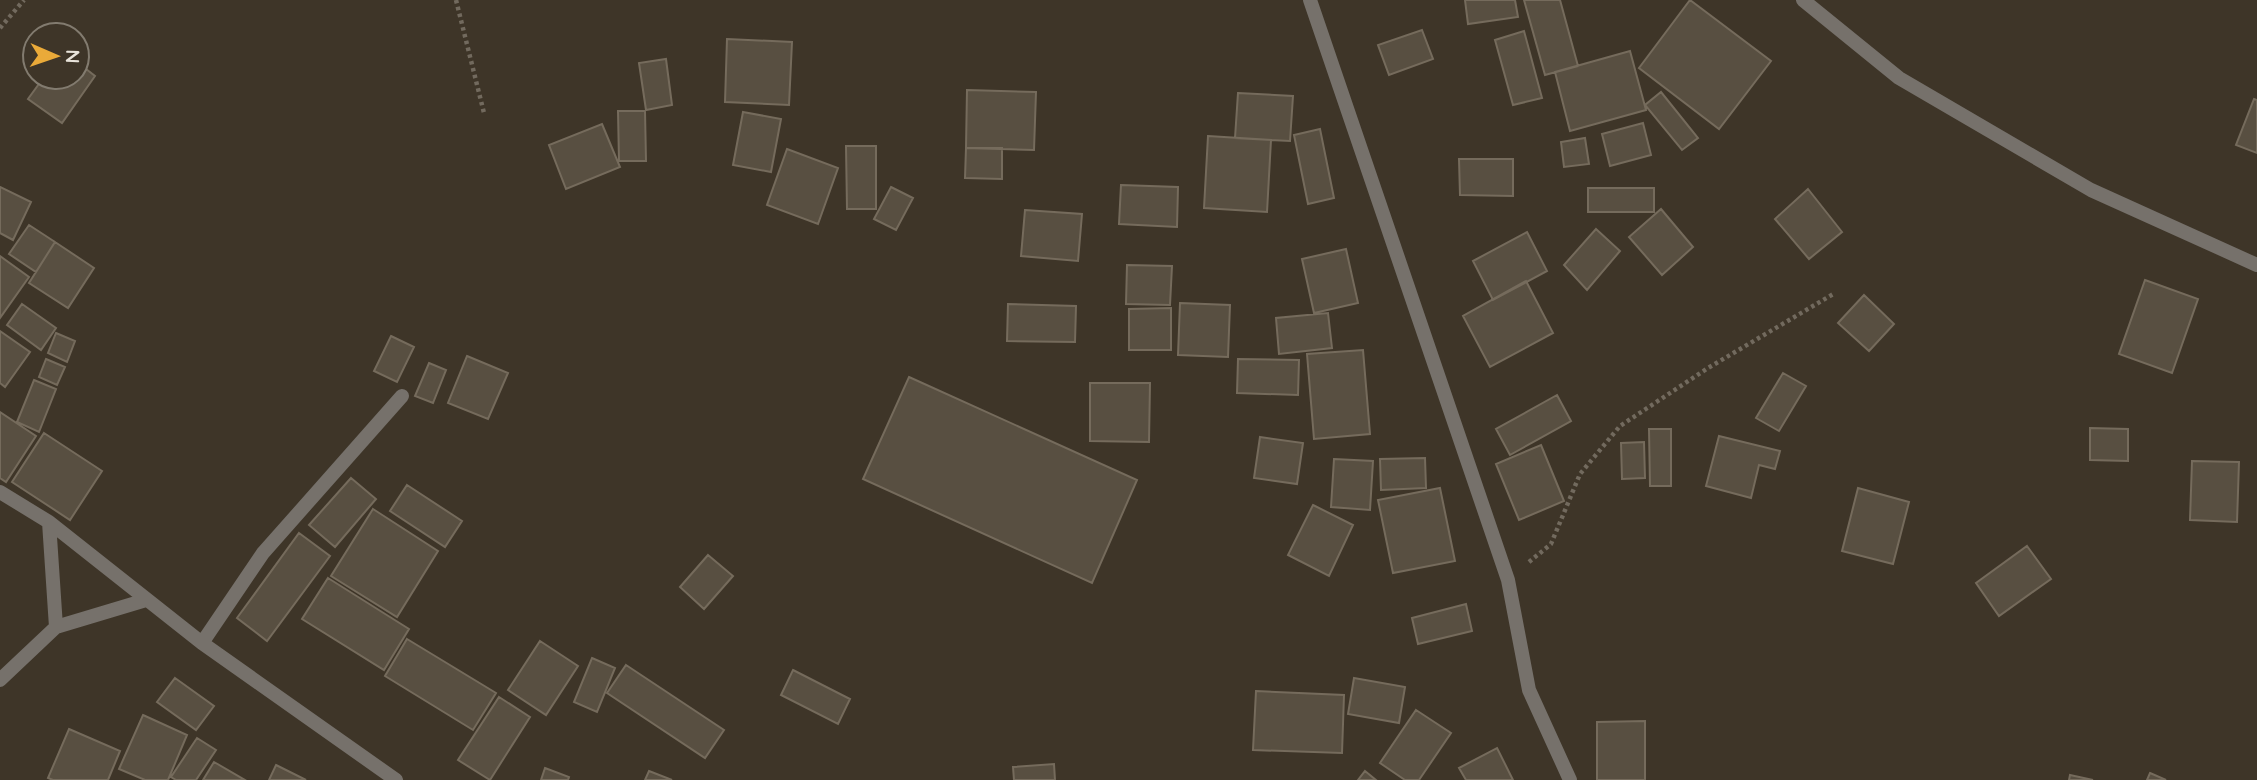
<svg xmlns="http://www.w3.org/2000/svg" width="2257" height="780" viewBox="0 0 2257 780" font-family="Quicksand,sans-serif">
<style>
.building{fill:#584f41;stroke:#756b5c;stroke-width:2}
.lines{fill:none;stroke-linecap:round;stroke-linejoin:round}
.path{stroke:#726a5e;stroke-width:4.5;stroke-dasharray:3.5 3.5;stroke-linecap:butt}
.minor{stroke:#76716b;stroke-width:14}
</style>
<rect width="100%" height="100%" fill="#3e3528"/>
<path class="building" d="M1465,0h50l3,17 -50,7z
M1524,0h36l18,66 -33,9z
M1690,0l81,61 -52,68 -80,-61z
M1422,30l11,29 -44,16 -11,-30z
M1524,31l18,67 -29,7 -18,-65z
M727,39l65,3 -3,63 -64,-3z
M1630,51l16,59 -76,21 -15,-59z
M666,59l6,46 -26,5 -7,-47z
M77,62l18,14 -33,47 -34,-24 16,-22h33z
M967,90l69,2 -2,58 -68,-2z
M1661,92l37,46 -16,12 -37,-45z
M1238,93l55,3 -3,45 -55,-3z
M2254,99l3,1v53l-21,-8z
M618,111h27l1,50h-27z
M743,112l38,7 -10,53 -38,-7z
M1643,123l8,32 -41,11 -8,-32z
M602,124l18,43 -54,22 -17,-44z
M1320,129l14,69 -26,6 -14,-69z
M1208,136l63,4 -4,72 -63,-4z
M1585,138l4,26 -25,3 -3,-25z
M846,146h30v63h-29z
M966,148h36v31l-37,-1z
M787,149l51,19 -20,56 -51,-19z
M1459,159h54v37l-53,-1z
M1121,185l57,2 -1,40 -58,-3z
M0,187l31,15 -18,38 -13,-7z
M891,187l22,11 -17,32 -22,-11z
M1588,188h66v24h-66z
M1808,189l34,43 -33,27 -34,-40z
M1661,209l32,38 -31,28 -33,-38z
M1025,210l57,4 -4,47 -57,-5z
M29,225l26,17 -19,30 -27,-18z
M1596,229l24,22 -33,39 -23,-25z
M1527,232l20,39 -54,29 -20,-39z
M55,242l39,26 -26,40 -39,-25z
M1346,249l12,54 -44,10 -12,-54z
M0,256l29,21 -29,41z
M1127,265l45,1 -2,39 -44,-1z
M2145,280l53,19 -26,74 -53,-19z
M1526,281l27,52 -63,34 -27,-51z
M1864,295l30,29 -25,27 -31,-28z
M1180,303l50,2 -2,52 -50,-2z
M22,304l34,24 -15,22 -34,-25z
M1008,304l68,2 -1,36 -68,-1z
M1171,308v42h-42v-41z
M1328,313l4,35 -53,6 -3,-36z
M0,331l30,21 -25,35 -5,-4z
M56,333l19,8 -8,21 -19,-9z
M391,336l23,11 -17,35 -23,-11z
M1363,350l7,84 -56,5 -7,-85z
M467,356l41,17 -20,46 -40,-16z
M46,359l19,8 -8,18 -18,-8z
M1238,359l61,1 -1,35 -61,-2z
M429,363l17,7 -13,33 -18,-7z
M1783,373l23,13 -27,45 -23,-13z
M909,377l228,103 -45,103 -229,-104z
M34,380l22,9 -17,43 -22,-10z
M1090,383h60l-1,59 -59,-1z
M1557,395l14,26 -61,34 -14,-26z
M0,412l36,24 -30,46 -6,-4z
M2090,428l38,1v32l-38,-1z
M1649,429h22v57h-21z
M44,433l58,38 -32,49 -58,-38z
M1719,436l61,15 -5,18 -16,-4 -8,33 -45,-12z
M1260,437l43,6 -6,41 -43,-6z
M1644,442l1,36 -23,1 -1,-36z
M1541,445l23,56 -45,19 -23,-56z
M1425,458l1,30 -45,2 -1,-31z
M1334,459l39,2 -3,49 -39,-3z
M2192,461l47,1 -2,60 -47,-2z
M351,478l25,21 -41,48 -26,-22z
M407,485l55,36 -17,26 -55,-36z
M1440,488l15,73 -62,12 -15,-73z
M1858,488l51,14 -16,62 -51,-13z
M1313,505l40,20 -24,51 -41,-21z
M373,509l65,42 -41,66 -66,-41z
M299,533l31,23 -63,85 -30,-23z
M2027,546l24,33 -52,37 -23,-33z
M708,555l25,21 -29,33 -24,-22z
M328,578l81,51 -25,41 -82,-51z
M1466,604l6,27 -54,13 -6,-26z
M407,639l89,54 -23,37 -88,-54z
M540,641l38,25 -32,49 -38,-25z
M592,658l23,10 -18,44 -23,-10z
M626,665l98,65 -19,28 -98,-65z
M793,670l57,29 -12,25 -57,-29z
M175,678l39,28 -18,24 -39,-28z
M1354,678l51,9 -6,36 -51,-9z
M1256,691l88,4 -2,58 -89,-3z
M499,697l31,20 -40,63 -32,-20z
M1416,710l35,23 -32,47h-14l-25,-17z
M143,715l44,20 -19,45h-23l-26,-11z
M1645,721v59h-48v-58z
M69,729l51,22 -12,29h-55l-5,-2z
M197,738l19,12 -20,30h-20l-5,-3z
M1497,748l16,32h-47l-7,-12z
M214,762l31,18h-42z
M1054,764l1,16h-41l-1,-13z
M276,765l30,15h-37z
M545,768l24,9 -1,3h-27z
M649,771l23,9h-27z
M1365,771l11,9h-18z
M2150,773l16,7h-19z
M2070,775l23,5h-24z"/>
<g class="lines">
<path class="path" d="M456,0l28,113
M0,28l24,-28
M1529,562l22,-18 29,-70 40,-48 88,-58 127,-75"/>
<path class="minor" d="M1310,0l198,580 21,110 41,90
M1803,0l96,78 192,112 166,75
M0,492l49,30 7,105 -56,53
M49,522l153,121 194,137
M56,627l90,-27
M202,643l61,-90 139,-157"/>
</g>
<g transform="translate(56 56) rotate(92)"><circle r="33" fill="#3e3528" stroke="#827b6f" stroke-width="2"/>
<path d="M0-5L12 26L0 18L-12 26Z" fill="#eaaa39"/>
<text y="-10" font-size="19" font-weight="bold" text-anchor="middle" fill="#e8e3da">N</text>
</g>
</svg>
